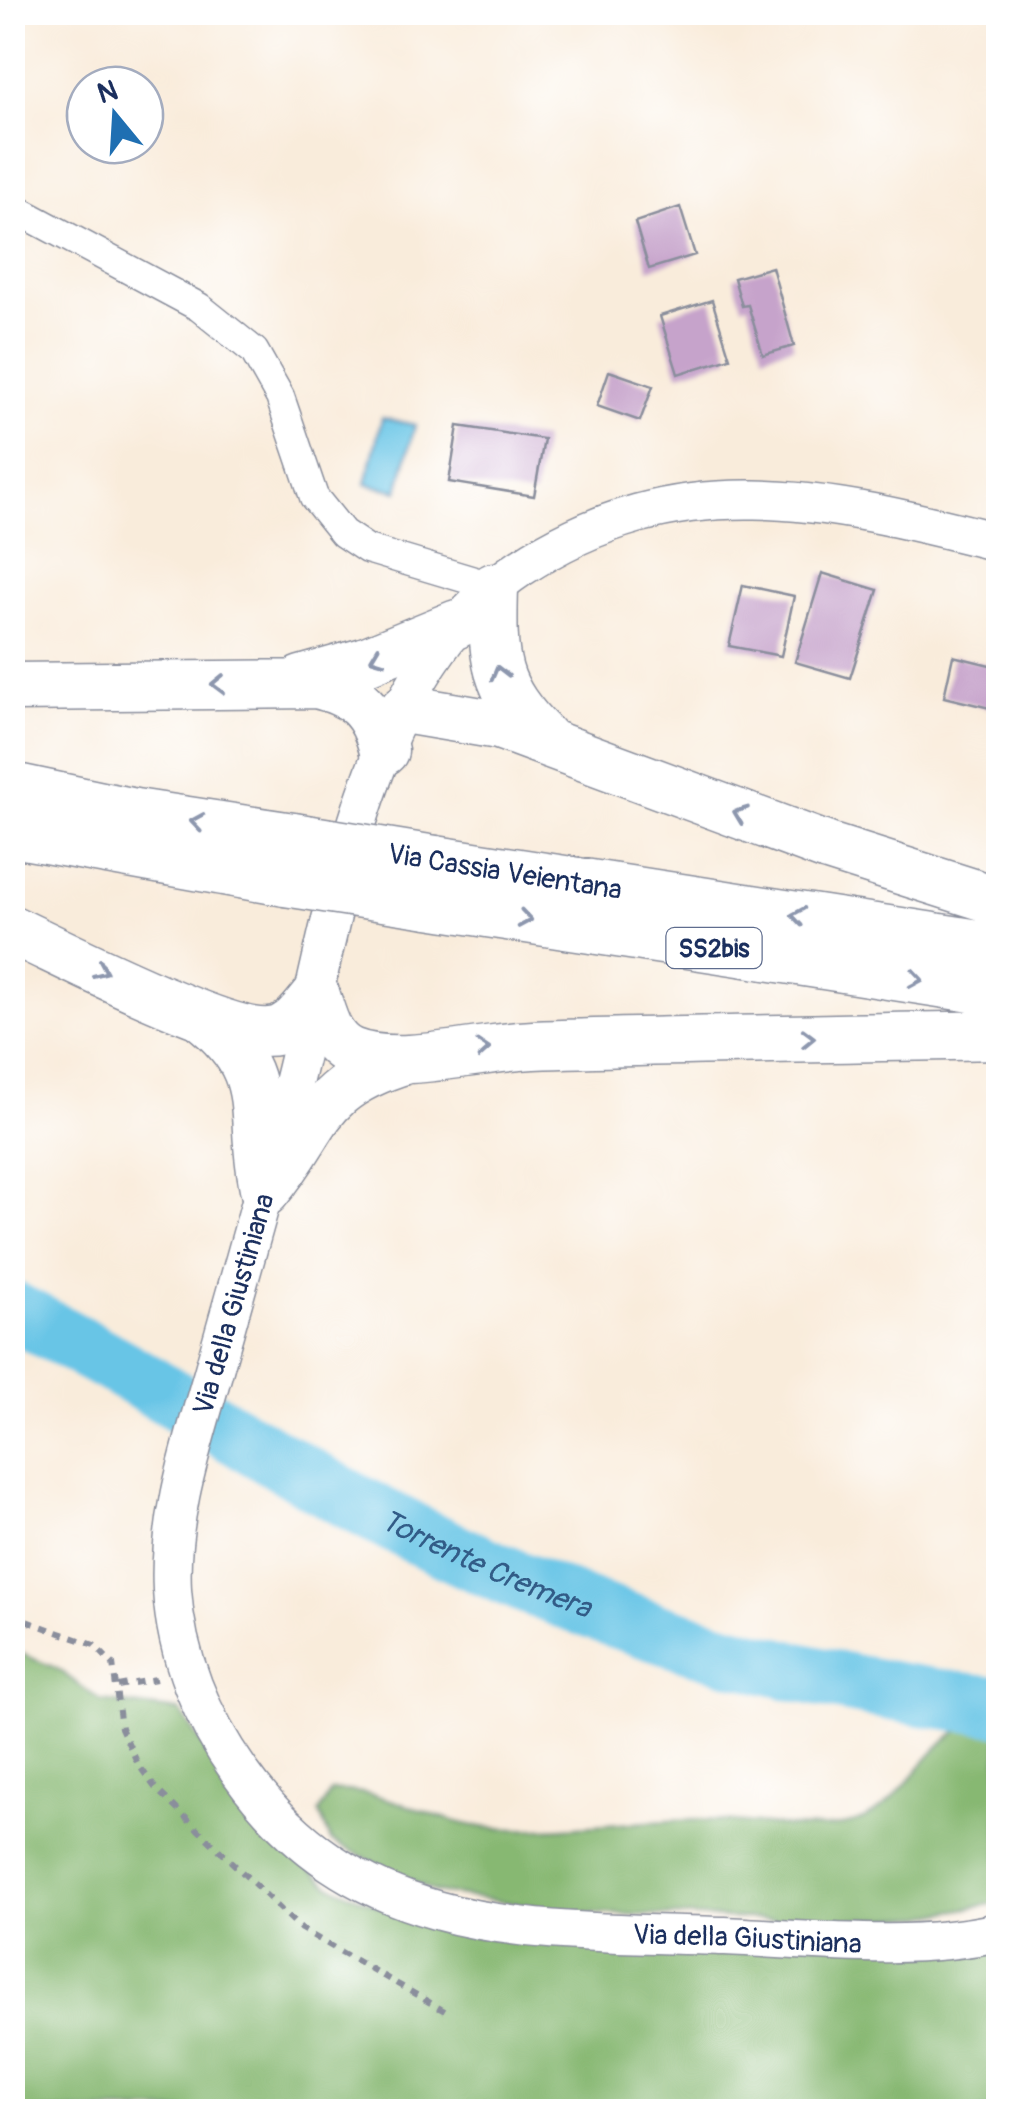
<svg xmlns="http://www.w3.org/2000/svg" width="1011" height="2124" viewBox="0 0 1011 2124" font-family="Pangolin,sans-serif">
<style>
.forest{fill:#87b872;stroke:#517468;stroke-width:2.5}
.water{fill:#68c5e6;stroke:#427aa2;stroke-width:2.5}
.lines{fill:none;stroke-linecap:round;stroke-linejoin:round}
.river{stroke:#68c5e6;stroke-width:60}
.building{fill:#c6a3cb}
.street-casing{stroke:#8a8e9c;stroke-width:31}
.secondary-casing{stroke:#8a8e9c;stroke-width:41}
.highway-casing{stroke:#8a8e9c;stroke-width:51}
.path{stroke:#8a8e9c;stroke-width:6;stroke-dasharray:8 8;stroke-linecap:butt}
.street{stroke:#fff;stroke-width:28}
.secondary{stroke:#fff;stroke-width:38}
.highway{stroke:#fff;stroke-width:48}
.highway-bridge-casing{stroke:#8a8e9c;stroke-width:51;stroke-linecap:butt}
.highway-bridge{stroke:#fff;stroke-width:48}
.oneway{stroke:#8d97ae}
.labels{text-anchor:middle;stroke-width:8;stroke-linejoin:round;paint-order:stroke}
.shield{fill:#fff;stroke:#5f6d8e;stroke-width:2.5}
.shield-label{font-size:25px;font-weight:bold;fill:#1b2f5e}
.street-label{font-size:28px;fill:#1b2f5e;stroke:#fff}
.water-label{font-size:30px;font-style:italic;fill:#325c87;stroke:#fff}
</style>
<rect width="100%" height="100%" fill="#fff"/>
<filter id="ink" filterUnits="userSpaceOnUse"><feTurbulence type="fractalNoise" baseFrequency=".01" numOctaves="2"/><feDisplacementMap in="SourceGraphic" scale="20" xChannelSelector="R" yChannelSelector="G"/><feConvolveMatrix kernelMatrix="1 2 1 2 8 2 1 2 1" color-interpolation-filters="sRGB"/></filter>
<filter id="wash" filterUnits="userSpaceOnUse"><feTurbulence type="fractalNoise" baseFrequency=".0048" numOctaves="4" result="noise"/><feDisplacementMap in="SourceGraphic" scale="40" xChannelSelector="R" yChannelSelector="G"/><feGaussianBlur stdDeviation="2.25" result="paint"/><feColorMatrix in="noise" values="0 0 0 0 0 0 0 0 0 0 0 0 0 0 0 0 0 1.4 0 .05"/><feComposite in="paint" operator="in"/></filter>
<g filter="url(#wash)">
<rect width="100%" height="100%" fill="#f9ecdb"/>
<path class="forest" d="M12,1650l44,18 45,33 79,10 68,102 81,72 112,47 117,11 440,-1v169h-985z
M998,1714v189l-73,13 -113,5 -231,-8 -146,-21 -104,-51 -12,-29 12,-21c55,-4 106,34 162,37 68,5 137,-8 205,-8 42,0 107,13 145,5 69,-12 76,-95 155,-111z"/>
<path class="water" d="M382,418l33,7 -17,66 -32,-7z"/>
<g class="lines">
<path class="river" id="s1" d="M12,1311c112,55 216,122 325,182 203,112 431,189 661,213"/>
</g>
<g id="blocks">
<path class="building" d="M680,207l15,48 -46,14 -14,-47z
M772,267l22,79 -31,9 -15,-50 -6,1 -8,-28z
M712,300l18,58 -52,16 -18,-58z
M609,371l44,15 -13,35 -43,-15z
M458,426l86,13 -10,57 -85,-14z
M822,573l56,17 -28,88 -55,-16z
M743,585l51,11 -13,60 -52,-10z
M953,656l45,11v43l-54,-13z"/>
</g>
</g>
<g filter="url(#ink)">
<use href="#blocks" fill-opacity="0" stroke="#8a8e9c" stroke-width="2.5"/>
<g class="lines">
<defs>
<path id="street" d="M12,207l187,100 55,44 26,46 34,100 29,36 24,16 127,38"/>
<g id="secondary">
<path id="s2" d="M998,542c-171,-43 -319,-79 -478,26 -156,104 -184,347 -227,515 -25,97 -53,193 -80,290 -20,71 -45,143 -41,217 4,66 30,129 68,182 120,170 299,158 485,164 90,4 184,16 273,-4"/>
</g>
<path id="highway" d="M494,587c-2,72 -2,100 51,152
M301,680l63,-18 93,-38
M12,687l304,-3c41,9 58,27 68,67
M404,709l95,16 329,122 170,54
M12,787l123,26 158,24
M12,833l273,49
M435,860l563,87
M429,904l569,88
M12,930c49,22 220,112 264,101 18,-5 29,-22 40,-35
M316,996c7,21 12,46 35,56 46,19 131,-5 182,-7 155,-5 310,-7 465,-10
M201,1016c75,59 45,96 64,176
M265,1192c57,-66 44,-103 142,-133"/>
</defs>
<use href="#street" class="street-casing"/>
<use href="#secondary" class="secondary-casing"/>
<use href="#highway" class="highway-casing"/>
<path class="path" d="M12,1616l82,29 19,19 8,64 17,36 18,25 145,140 149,85
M118,1686l38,-7"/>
<use href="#street" class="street"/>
<use href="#secondary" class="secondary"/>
<use href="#highway" class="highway"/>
<defs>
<path id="highway-bridge" d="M293,837l142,23
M285,882l144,22"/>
</defs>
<use href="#highway-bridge" class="highway-bridge-casing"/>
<use href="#highway-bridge" class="highway-bridge"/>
</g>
<defs><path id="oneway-chevron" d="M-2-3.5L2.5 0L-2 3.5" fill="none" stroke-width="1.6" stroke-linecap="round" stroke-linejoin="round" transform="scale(2.5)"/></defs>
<g class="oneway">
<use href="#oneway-chevron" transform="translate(377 657) rotate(159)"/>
<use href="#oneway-chevron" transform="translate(499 673) rotate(-105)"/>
<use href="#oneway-chevron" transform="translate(218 684) rotate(179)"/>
<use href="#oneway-chevron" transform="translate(740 814) rotate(-159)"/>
<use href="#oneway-chevron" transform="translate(197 822) rotate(-171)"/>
<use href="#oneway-chevron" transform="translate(798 916) rotate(-171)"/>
<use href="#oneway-chevron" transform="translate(525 919) rotate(9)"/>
<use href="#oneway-chevron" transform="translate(101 970) rotate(24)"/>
<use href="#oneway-chevron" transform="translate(916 979) rotate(9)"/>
<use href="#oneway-chevron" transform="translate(808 1038) rotate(-1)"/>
<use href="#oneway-chevron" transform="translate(483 1049) rotate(-4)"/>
</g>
</g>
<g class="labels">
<rect class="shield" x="666.5" y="928" width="95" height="40" rx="8"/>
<g class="shield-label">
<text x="714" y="957">SS2bis</text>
</g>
<g class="street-label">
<text transform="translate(505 871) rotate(9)" y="10">Via Cassia Veientana</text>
<text transform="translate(233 1304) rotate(-74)" y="10">Via della Giustiniana</text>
<text dy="10" stroke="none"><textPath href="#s2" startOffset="2350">Via della Giustiniana</textPath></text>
</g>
<g class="water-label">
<text dy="10" stroke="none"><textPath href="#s1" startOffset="538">Torrente Cremera</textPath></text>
</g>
</g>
<rect width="1011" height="2124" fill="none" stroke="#fff" stroke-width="50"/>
<g transform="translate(115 115) rotate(342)"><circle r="48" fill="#ffffff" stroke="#a4acbf" stroke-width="2.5"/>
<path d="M0-8L18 38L0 25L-18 38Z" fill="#1f6fb2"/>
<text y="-15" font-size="28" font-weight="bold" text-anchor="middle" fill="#1b2f5e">N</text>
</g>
</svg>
